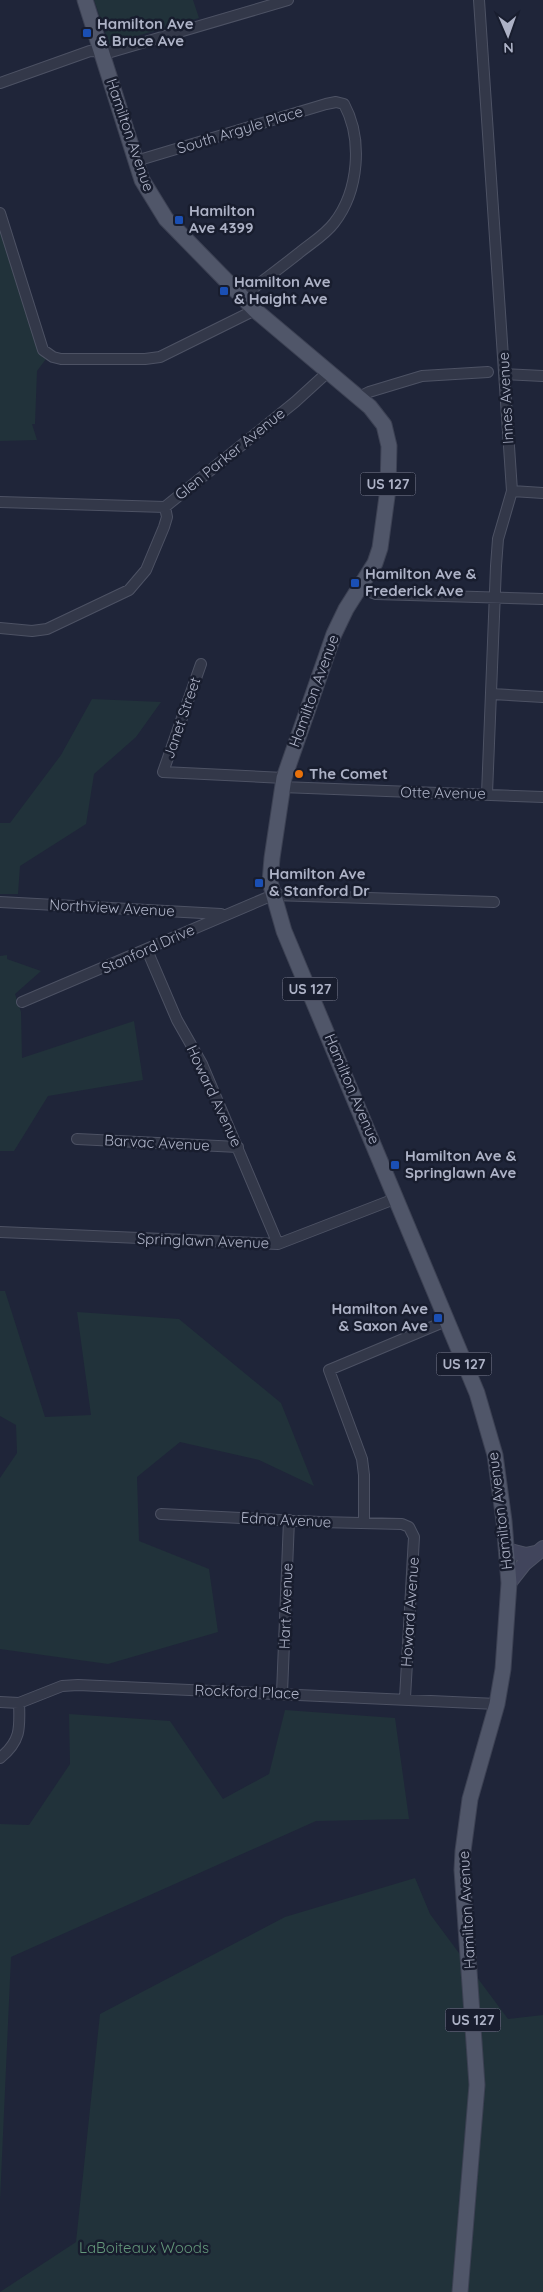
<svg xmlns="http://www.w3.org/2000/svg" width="543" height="2292" viewBox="0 0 543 2292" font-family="Quicksand,sans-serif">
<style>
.green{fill:#21323a}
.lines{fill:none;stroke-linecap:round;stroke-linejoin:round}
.street-casing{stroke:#4d5264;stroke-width:12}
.secondary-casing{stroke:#4d5264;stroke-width:16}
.primary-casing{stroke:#3c4153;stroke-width:17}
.street{stroke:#333849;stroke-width:10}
.secondary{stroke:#41455c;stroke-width:14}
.primary{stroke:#505669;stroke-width:15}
.transit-dot{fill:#1a4fb4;stroke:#181d2e;stroke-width:2}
.food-dot{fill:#e8710a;stroke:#181d2e;stroke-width:2}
.labels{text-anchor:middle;stroke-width:5;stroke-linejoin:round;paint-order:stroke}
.shield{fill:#181d2e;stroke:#808598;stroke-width:1}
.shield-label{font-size:14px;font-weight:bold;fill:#adb2c6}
.poi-label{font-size:15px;font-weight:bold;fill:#adb2c6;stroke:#181d2e;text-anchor:start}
.street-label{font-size:15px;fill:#adb2c6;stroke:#181d2e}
.park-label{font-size:15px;fill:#63977a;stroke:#181d2e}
</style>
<rect width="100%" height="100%" fill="#1f2539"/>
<path class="green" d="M94,0h99l6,18 -90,26z
M0,215l49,140 -12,16 -2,53h-3l5,16 -37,1z
M92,699l69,3 -25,35 -42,37 -8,50 -66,42 -2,28h-18v-71h10l51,-68z
M7,955v4l34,12 -26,23 6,18 1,46 112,-37 9,59 -95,16 -34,55h-14v-195z
M0,1291h5l40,126 46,-2 -14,-103 102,7 102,84 33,83 -55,-26 -79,-18 -43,35 2,64 70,28 9,63 -110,32 -108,-15v-171l17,-25 -1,-28 -16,-9z
M285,1710l110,8 14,101 -93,2 -305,136 -11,244v-377l29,1 41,-61 -1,-50 101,7 53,78 46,-25z
M415,1878l15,36 78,105 35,-4v277h-543l76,-50 24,-228 185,-97z"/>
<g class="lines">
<defs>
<path id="street" d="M479,0l33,491 -14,48 -2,27 -9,228
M0,83l90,-32 21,1 177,-52
M136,161l190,-57 10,-2 8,2c19,35 15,87 -10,119 -9,12 -23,20 -35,30 -19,15 -38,29 -57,44
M0,213l43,137 10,7 8,2h84l15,-2 95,-47
M505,374l38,2
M359,397l10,-5 53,-16 66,-4
M512,491l31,2
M0,502l165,5 130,-105 34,-31
M359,588l17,6 167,5
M0,628l32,3 15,-2 82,-39 17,-20 18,-43 3,-10 -2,-10
M201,664l-38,108 121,6
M492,694l51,3
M282,787l261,10
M0,902l221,12
M147,950l30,70 25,44 76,180
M22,1002l251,-107 221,7
M77,1139l161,8
M0,1232l278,12 119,-46
M161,1514l159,8 82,2 7,3 5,10 -9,161
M364,1522v-47l-2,-16 -33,-89 117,-49
M282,1693l7,-173
M0,1702l19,1 43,-17 16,-1 419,19
M0,1758c21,-17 20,-30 19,-55"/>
<path id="secondary" d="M506,1550l20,5 9,-2
M509,1583l15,-19 19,-16"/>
<path id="primary" d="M85,0l57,180 24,39 89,91 115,97 14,18 5,21 -1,43 -8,59 -5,15 -29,46 -12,25 -50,144 -12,80 -2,24 14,49 193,462 18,62 9,66 5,62 -6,86 -6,35 -27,95 -7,52 -1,19 15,215 -17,207"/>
</defs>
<use href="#street" class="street-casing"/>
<use href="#secondary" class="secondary-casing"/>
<use href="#primary" class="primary-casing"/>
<use href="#street" class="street"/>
<use href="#secondary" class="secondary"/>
<use href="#primary" class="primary"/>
</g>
<g class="transit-dot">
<rect x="82" y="28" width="10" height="10" rx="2.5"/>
<rect x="174" y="215" width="10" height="10" rx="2.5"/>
<rect x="219" y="286" width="10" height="10" rx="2.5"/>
<rect x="350" y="578" width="10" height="10" rx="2.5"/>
<rect x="254" y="878" width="10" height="10" rx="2.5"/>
<rect x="390" y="1160" width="10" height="10" rx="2.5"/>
<rect x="433" y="1313" width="10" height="10" rx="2.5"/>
</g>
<circle class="food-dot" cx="299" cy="774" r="5"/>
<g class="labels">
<g class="shield">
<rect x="360.5" y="472.5" width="55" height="23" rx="4"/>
<rect x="282.5" y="977.5" width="55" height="23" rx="4"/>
<rect x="436.5" y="1352.5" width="55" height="23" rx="4"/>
<rect x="445.5" y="2008.5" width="55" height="23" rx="4"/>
</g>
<g class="shield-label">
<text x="388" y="489">US 127</text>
<text x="310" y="994">US 127</text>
<text x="464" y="1369">US 127</text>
<text x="473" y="2025">US 127</text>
</g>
<g class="poi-label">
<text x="97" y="29">Hamilton Ave<tspan x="97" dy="17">&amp; Bruce Ave</tspan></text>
<text x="189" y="216">Hamilton<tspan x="189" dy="17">Ave 4399</tspan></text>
<text x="234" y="287">Hamilton Ave<tspan x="234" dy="17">&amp; Haight Ave</tspan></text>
<text x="365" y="579">Hamilton Ave &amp;<tspan x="365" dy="17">Frederick Ave</tspan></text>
<text x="309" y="779">The Comet</text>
<text x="269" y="879">Hamilton Ave<tspan x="269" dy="17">&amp; Stanford Dr</tspan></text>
<text x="405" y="1161">Hamilton Ave &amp;<tspan x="405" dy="17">Springlawn Ave</tspan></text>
<text x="428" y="1314" text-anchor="end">Hamilton Ave<tspan x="428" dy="17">&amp; Saxon Ave</tspan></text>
</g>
<g class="street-label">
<text transform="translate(240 130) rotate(-17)" y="5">South Argyle Place</text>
<text transform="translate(130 135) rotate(71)" y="5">Hamilton Avenue</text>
<text transform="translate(506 398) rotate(-93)" y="5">Innes Avenue</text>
<text transform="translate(230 454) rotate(-39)" y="5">Glen Parker Avenue</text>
<text transform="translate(314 691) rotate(-70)" y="5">Hamilton Avenue</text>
<text transform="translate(182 718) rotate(-71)" y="5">Janet Street</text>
<text transform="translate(443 793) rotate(1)" y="5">Otte Avenue</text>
<text transform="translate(112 908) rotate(3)" y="5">Northview Avenue</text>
<text transform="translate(148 949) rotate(-24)" y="5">Stanford Drive</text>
<text transform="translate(352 1089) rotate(67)" y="5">Hamilton Avenue</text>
<text transform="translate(214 1096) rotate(65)" y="5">Howard Avenue</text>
<text transform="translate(157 1143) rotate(3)" y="5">Barvac Avenue</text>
<text transform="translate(203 1241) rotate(2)" y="5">Springlawn Avenue</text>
<text transform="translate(500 1511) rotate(-97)" y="5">Hamilton Avenue</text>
<text transform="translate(286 1520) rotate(3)" y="5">Edna Avenue</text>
<text transform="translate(286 1606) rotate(-88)" y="5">Hart Avenue</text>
<text transform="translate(410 1612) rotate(-86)" y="5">Howard Avenue</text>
<text transform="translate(247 1692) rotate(2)" y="5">Rockford Place</text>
<text transform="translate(467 1910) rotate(-93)" y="5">Hamilton Avenue</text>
</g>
<g class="park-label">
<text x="144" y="2253">LaBoiteaux Woods</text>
</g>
</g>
<g transform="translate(508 35) rotate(178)" stroke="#181d2e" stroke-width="4" paint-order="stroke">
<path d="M0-4L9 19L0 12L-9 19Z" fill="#adb2c6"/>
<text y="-8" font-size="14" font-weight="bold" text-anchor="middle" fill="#adb2c6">N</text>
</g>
</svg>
